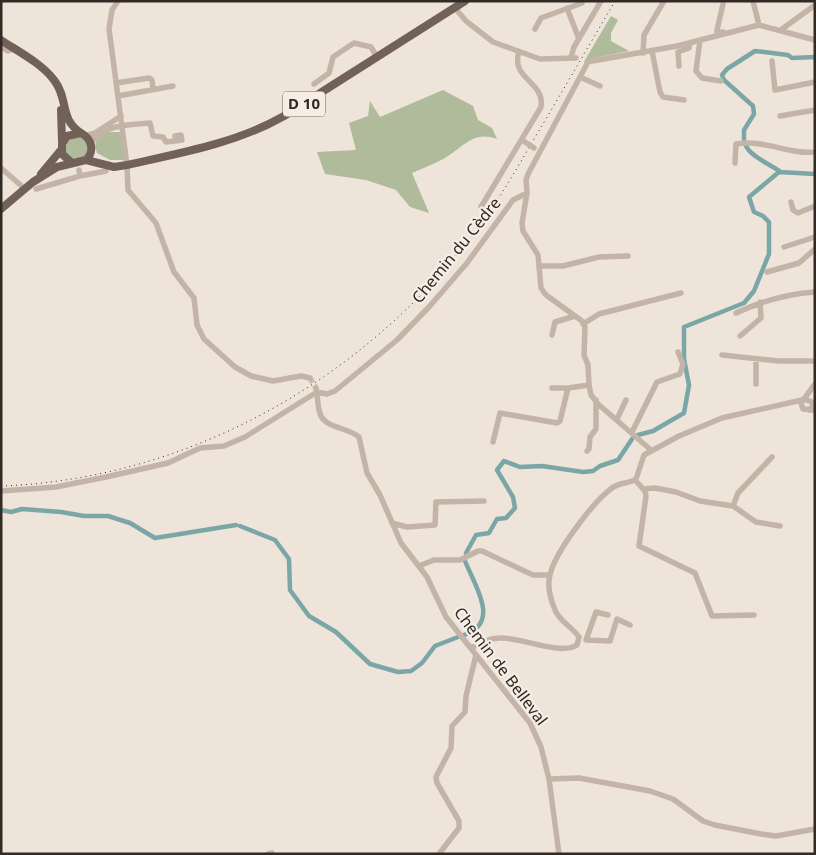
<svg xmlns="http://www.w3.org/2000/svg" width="816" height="855" viewBox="0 0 816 855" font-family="'Noto Sans',sans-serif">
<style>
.green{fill:#b0bb9b}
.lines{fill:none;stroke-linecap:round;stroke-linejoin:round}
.canal{stroke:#7ba6a8;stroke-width:4.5}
.minor-tunnel{stroke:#c8bfb5;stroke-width:5.5;stroke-dasharray:5.5 3;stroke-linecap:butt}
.minor{stroke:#c4b4a7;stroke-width:5.5}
.major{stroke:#726159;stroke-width:8}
.rail{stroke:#322a26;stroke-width:1;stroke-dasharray:1 4;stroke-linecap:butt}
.minor-bridge{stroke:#c4b4a7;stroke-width:5.5}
.labels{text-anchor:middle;stroke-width:4.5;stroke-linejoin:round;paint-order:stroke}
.shield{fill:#f6eee5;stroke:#6d655f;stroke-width:1}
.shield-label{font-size:15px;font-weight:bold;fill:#322a26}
.street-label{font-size:16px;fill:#322a26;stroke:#f6eee5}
</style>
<rect width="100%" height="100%" fill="#eee4d9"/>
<path class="green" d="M611,16l7,4 -7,13v8l18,10 -44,9z
M443,90l30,16 5,14 14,8 5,11c-23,-9 -34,8 -52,19 -11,6 -22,10 -33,15l17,40 -19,-6 -14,-17 -30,-10 -41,-6 -8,-22 39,-2 -7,-27 19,-7 2,-15 10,16z
M108,132h13l4,28h-15l-13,-7c-4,-12 0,-16 11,-21z
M65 149a12 12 0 1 1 24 0a12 12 0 1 1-24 0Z"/>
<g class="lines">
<path class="canal" d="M744,139v-9l10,-16 -1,-8 -29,-26 -2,-5 5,-6 28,-18 33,4 4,3 23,-1
M746,146c4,10 25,19 35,26
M638,435l15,-4 31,-18 5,-28 -5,-26v-32l60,-24 10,-12 15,-37v-32l-6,-6 -9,-4 -5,-15 30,-25 36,2
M1,510l10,2 11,-3 39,3 23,4h24l22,7 25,15 81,-13
M240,526l35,14 14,19 1,31 19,26 27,16 34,32 28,8 13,-1 11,-8 13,-17 23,-9
M466,553l10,-18 13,-2 8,-14 9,-1 9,-10 -2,-11 -16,-27 7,-9 16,6 22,-1 41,6 10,-1 7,-5 18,-6 14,-21
M464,635c37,-12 11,-49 1,-74"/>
<path class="minor-tunnel" d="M310,378l6,10"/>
<path class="minor" d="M118,1l-6,9 -3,19 18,136 1,25 28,33 18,49 20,26 3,27 7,14 31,28 16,9 22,5 28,-5 9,2
M753,1l6,24
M455,8l11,13 27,21 47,17 36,-1
M567,8l12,31
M535,29l6,-11 41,-15
M782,29l33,-24
M723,32l-6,1v-3l6,-26
M700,40l-4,31 6,7 19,3
M1,47l7,4 6,-2
M652,51l8,41 3,5 21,3
M643,53l1,-18 20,-34
M571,57l3,-10 27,-46
M772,61l3,29 40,-8
M587,62l90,-16 82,-21 56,15
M679,66l-1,-14 11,-4 1,-5
M580,77l20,9
M116,83l33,-5 3,2 1,9
M314,84l15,-11 4,-16 21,-14 17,4 6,10
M118,96l55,-10
M780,116l35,-6
M85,136l10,-3 26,-17
M91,144c9,-20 40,-19 59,-21l3,13 10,1 3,5 16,-2 -1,-5 -6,1 1,5
M735,163l1,-19c29,-5 53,11 79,8
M1,168l24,21
M79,170l1,6 26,-5
M36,189l44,-13
M527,193l-5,30 1,8 15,24 3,33 5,7 36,26 3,6 -1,28 4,10 1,20 2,10 7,9 53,46
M791,202l2,8 5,3 17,-7
M481,207l60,-100c4,-26 -31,-28 -22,-55
M784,247l31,-10
M540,266h23l36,-9 29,-1
M767,272l32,-9 16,-14
M736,313c26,-12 50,-19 79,-21
M583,324l16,-10 82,-21
M552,335l3,-13 20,-6
M740,336l21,-18 -1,-16
M722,355l57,6h36
M756,384v-24
M316,388c2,8 1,20 5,28 6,12 28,12 38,21l8,36 13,22 21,48 26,34 19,40 84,106 11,24 8,32 10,75
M552,388h16
M804,399l11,-15
M809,410l4,-4 -1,-4 -8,-3 -3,4 2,6 12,1
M617,419l9,-19
M632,432l25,-50 23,-8 3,-10 -5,-12
M493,442l7,-29 57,10 3,-2 8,-33 21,-3
M587,451l2,-2 1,-12 6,-8v-29
M635,480l10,11 1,5 -7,50 56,27 17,43 42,-1
M643,489l12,-1 21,4 24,9 33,5 23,16 24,4
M1,491l55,-4 50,-10 62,-14 32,-15 24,-2 21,-9 72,-45 10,2 8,-3 62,-51 32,-33 38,-44 46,-63 14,-7 -1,-13 2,-6 60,-112
M733,506l5,-13 34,-36
M392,523l15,4 28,-2 1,-23 48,-1
M419,566l15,-6h26l18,-9h4l51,24h17
M608,615l-12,-3 -10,28 24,1 7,-22 13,6
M471,648c9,-5 18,-10 29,-10 21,-1 60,18 77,7l2,-8c-6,-9 -18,-15 -23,-25 -5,-11 -9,-26 -6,-37 5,-23 43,-73 62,-87 7,-6 17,-4 24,-9l8,-24 35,-19 43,-18 80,-18
M549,779l30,-1 71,13 23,8 30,22 12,4 46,9 15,2 39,-7
M268,854l4,-1
M439,854l20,-26v-7l-22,-38 -1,-6 15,-29 1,-22 13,-14 1,-16 10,-41"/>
<path class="major" d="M1,40c18,12 40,23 53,40 15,19 5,39 27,53
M61,110l1,31
M86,160l28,7 13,-2c53,-12 110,-22 157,-49l181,-115
M41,174l20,-24
M1,209l32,-27 24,-15 29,-7c9,-9 6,-21 -5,-27l-14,3 -5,8v10l10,9"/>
<path class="rail" d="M1,486c190,-7 368,-109 479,-261 19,-26 35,-53 51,-81 28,-47 56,-95 84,-143"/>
<path class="minor-bridge" d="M525,142l9,6"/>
</g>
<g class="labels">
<rect class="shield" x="283" y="91.5" width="42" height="25" rx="4"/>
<g class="shield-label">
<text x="304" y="109">D 10</text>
</g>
<g class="street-label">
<text transform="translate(456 250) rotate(-51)" y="6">Chemin du Cèdre</text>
<text transform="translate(501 666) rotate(53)" y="6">Chemin de Belleval</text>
</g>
</g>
<rect width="816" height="855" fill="none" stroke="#322a26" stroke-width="5"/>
</svg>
